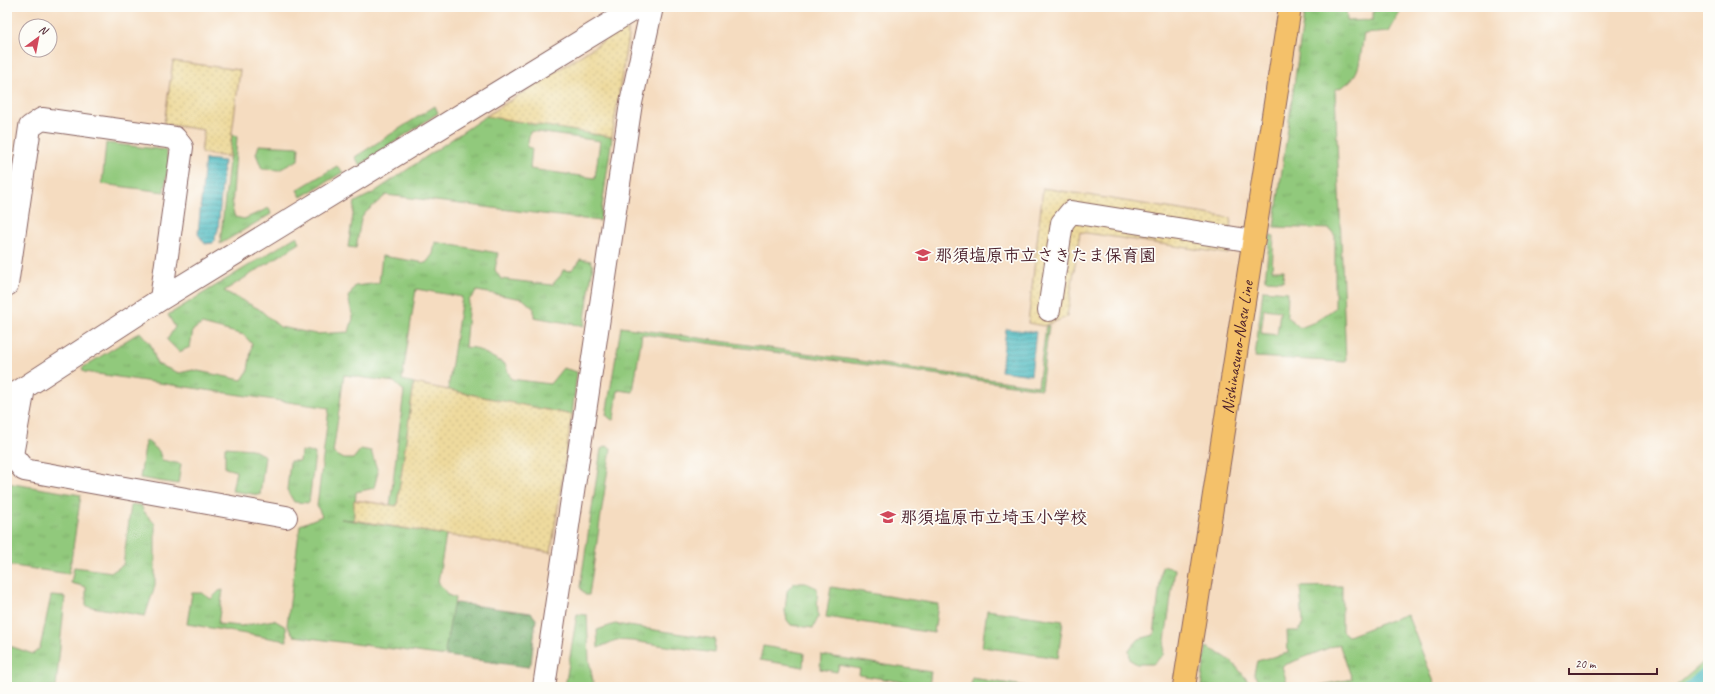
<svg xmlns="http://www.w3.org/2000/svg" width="1715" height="694" viewBox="0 0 1715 694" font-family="Caveat,'Klee One',sans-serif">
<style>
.grass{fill:url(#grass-tufts);stroke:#6e7454;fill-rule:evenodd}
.forest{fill:url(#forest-crowns);stroke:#5f664c}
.sand{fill:url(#sand-dots);stroke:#9c7c64}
.park{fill:#91c97c;stroke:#6e7454}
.water{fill:url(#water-rules);stroke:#4a6c76}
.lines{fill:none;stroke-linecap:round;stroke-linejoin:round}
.stream{stroke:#4ab9c0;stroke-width:9}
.street-casing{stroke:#86615f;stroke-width:24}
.primary-casing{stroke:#86615f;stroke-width:24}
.street{stroke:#fff;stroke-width:22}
.primary{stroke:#f4c16a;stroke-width:22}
.labels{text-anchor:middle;stroke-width:3.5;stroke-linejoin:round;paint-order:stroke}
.poi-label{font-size:17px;font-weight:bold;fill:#4a1f2b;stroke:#fdfcf7;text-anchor:start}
.street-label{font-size:17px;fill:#4a1f2b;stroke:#fdfcf7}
</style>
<defs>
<pattern id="grass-tufts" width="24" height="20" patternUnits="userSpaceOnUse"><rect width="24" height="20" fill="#91c97c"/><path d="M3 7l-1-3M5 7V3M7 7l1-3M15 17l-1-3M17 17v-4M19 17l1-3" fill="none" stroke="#7fac6b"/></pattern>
<pattern id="forest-crowns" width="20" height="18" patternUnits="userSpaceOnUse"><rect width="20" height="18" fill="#74ad6c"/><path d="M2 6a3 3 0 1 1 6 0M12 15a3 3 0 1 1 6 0" fill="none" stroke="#618c59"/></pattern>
<pattern id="sand-dots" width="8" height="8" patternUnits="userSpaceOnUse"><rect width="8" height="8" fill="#eeda9e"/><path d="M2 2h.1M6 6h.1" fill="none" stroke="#cebb88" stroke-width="1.8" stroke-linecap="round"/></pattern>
<pattern id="water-rules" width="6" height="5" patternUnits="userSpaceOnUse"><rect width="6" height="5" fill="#4ab9c0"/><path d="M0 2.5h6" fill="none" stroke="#40969c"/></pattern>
</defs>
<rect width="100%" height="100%" fill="#fdfcf7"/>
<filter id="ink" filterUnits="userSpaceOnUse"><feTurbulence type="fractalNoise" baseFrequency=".025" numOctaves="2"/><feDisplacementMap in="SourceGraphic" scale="8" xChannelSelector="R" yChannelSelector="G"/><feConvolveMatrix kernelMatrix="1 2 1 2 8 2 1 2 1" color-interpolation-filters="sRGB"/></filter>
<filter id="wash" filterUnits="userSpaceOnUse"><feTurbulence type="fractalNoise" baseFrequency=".012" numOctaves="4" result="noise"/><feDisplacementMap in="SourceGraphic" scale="16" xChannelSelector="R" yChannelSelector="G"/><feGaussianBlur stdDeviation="0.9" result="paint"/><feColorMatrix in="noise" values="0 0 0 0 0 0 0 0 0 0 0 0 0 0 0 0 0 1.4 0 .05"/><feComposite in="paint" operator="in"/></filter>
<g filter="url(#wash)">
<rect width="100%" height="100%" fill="#f5dcc0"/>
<path class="grass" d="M1305,7h41l1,14 26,-1v-13h30l-14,25 -25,2c-5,26 -1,45 -29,56l11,272 -91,-5 8,-67 25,2 -1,24 13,12 15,-6 20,-14v-72l-5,-7 -56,-2zM1264,309l16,2 -3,24 -16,-2z
M435,106l3,7 -78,52 -5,-8z
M486,116l126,21 -12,84 -214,-26 -21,18 -4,6 -5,29 -8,-1 7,-45 18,-9zM530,131l70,10 -5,37 -65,-9 2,-21 -5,-1z
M232,134l5,3 -5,71 3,9 9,2 25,-11 2,6 -51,30z
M259,145l40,2 -1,13 -19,10 -17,-1 -6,-15z
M337,166l6,6 -42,25 -4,-7z
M1270,235l4,1 -2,34h12l-1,11 -18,-1z
M297,236l3,7 -76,48 35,18 21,18 36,7 33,-2 4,-14 -5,-21 7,-11 24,-3 3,-27 44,7 7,-9 2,-12 63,11 -3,17 6,9 51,6 9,-10 2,-5 7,1 8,-7 2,-5 11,2 2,4 -9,61 -50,-9v-8l-11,-10 -46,-8 -8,9 -4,47 10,1 30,16 6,15 39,5 13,-16 14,4 -5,43 -124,-25 14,-93 -46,-8 -14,91 12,3 -17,123h-7l14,-115 -10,-9 -50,-7 -11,78 11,6h9l8,-10 10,2 7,21 -4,16 -18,4 -2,28 -13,-1 105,16 -8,47 10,13 7,3 -8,58 -153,-20 -7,-11 13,-100 22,-9 -5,-10 12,-98 -245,-36 -2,-4 58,-36 11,13 6,19 22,9 14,-3 49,10 6,-9 4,-27 -8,-9 -42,-11 -9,6 -3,17 -11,5 -12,-12 8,-13 -7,-12z
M1049,325l-8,64 -399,-55 -9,58 -15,-2 -4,29 -2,1 -6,-5 15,-88 417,59 8,-59z
M146,440l13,11 3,9 19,4 -3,20 -38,-6z
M606,446l5,2 -22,147h-4l-5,-8 21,-138z
M225,447l27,2 13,7 -5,39 -28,-4 4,-20 -11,-3z
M301,451l14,2 -6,50 -15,-1 -7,-12 3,-29h10z
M7,483l74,12 -12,79 -62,-9z
M131,505h10l3,7 11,12v62l-10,30 -59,-10v-19l-15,-4 3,-16 38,5 11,-7z
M1162,566l13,3 -12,86 -10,9h-16l-7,-4 -1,-10 10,-11 15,-4z
M794,583h12l11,5 1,30 -5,10 -22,-3 -4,-5 -2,-9 2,-20z
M1342,586v45l6,5 59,-22 29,73h-125l41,-8 -13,-35 -57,22 6,21h-87l5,-40c25,11 28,16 44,37l8,-1 -4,-10 3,-12 31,-8 -1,-22h12l4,-9 -3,-35z
M831,587l107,17 -4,29 -108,-16z
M223,590l-5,34 23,2 33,-6 12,7 1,14 -100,-17 5,-31h10l9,6 8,-8z
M51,596l14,1 -9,90h-49v-42l26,9 7,-6z
M987,610l76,11 -5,37 -76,-11z
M577,614l10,1 2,45 5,27h-29z
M615,624l100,15 -1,14 -82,-12 -16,-1 -18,8 -1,-18z
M763,646l41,7 -1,14 -43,-7z
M821,655l110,17 -2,14 -70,-11 1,-6 -21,-4 -2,7 -17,-3z
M1708,658v29h-33z
M972,678l59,9h-60z"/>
<path class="forest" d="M456,603l75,10 5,6 -5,44 -3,4 -81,-11 -2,-5 8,-45z"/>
<path class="sand" d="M621,30h7v6l-16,101 -126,-21z
M173,61l67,9 -11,87 -28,-4 3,-23 -40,-6z
M1043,188l188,30 -3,36 -148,-22 -13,85 -23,9 -16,-3z
M414,383l158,32 -21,137 -197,-32v-20l43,6z"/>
<path class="park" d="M106,143l59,7 4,10 -5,32 -62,-8z"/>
<path class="water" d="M205,159l19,2 -6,69 -5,13 -8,1 -7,-10z
M1006,329l30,3 -5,43 -30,-4z"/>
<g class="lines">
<path class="stream" d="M1688,687l20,-18"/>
</g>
</g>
<g filter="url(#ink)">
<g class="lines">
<defs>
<path id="street" d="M7,285l23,-158 12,-8 133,19 7,9 -21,152
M1049,310l13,-87 9,-11 182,29
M24,388l-12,67 12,15 262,47
M7,399l154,-100 476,-292
M544,687l87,-584 21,-96"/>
<g id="primary">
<path id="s1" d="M1184,687l106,-680"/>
</g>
</defs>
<use href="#street" class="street-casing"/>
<use href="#primary" class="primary-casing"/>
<use href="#street" class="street"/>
<use href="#primary" class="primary"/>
</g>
</g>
<defs>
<symbol id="school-bare" viewBox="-9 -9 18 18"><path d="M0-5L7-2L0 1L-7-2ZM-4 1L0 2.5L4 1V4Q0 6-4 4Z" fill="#d1495b" stroke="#fdfcf7" stroke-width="2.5" paint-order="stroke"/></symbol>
</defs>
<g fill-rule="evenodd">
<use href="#school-bare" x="912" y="244" width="22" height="22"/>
<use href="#school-bare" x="877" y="506" width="22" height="22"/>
</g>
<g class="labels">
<g class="poi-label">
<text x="935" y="261">那須塩原市立さきたま保育園</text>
<text x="900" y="523">那須塩原市立埼玉小学校</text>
</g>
<g class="street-label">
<text dy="6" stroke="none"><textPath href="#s1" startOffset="344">Nishinasuno-Nasu Line</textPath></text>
</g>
</g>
<rect width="1715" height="694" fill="none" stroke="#fdfcf7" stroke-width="24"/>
<g transform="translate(38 38) rotate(32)"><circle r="19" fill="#fdfcf7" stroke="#b5a4a5"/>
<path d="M0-3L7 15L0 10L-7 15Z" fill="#d1495b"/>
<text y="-6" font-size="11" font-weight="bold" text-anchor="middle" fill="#4a1f2b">N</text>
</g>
<path d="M1569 668v6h88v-6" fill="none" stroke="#4a1f2b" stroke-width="2"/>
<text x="1575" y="668" font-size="12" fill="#4a1f2b" stroke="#fdfcf7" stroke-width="3" paint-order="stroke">20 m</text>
</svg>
